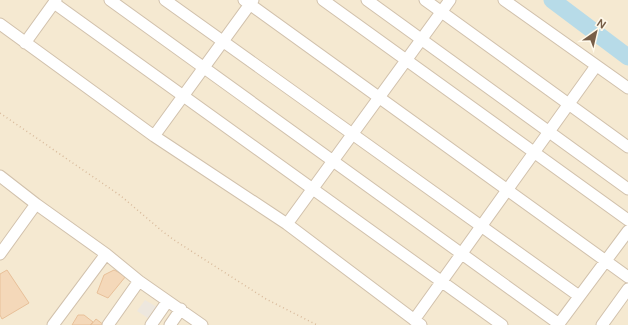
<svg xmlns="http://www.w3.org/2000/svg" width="628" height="325" viewBox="0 0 628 325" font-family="'DM Sans',sans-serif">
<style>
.residential{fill:#f5e9d1}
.industrial{fill:#ede7de}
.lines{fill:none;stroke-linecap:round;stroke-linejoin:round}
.river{stroke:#b7dbe8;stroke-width:17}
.building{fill:#f4d8b9;stroke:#e8c099}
.minor-casing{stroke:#d1c1ac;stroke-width:13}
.path{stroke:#d9bb9c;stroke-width:1.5;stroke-dasharray:1 3;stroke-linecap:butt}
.minor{stroke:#fff;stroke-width:11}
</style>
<rect width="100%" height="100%" fill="#fdf6e3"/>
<path class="residential" d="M0,0h628v325h-628z"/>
<path class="industrial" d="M145,300l17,10 -8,12 -17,-11z"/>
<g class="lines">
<path class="river" d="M552,0l76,57"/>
</g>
<path class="building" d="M7,270l22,33 -27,16 -2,-4v-41z
M114,270l12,6 -18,22 -11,-5 7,-18z
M78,315h6l9,7 -3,3h-18z
M96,319l8,6h-13z"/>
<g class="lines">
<defs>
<path id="minor" d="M110,0l449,324
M165,0l414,296
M244,0l384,277
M323,0l305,220
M367,0l261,189
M425,0l203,147
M504,0l124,88
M54,3l448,322
M0,24l154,112 133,88 134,101
M25,43l31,-43
M154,136l99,-136
M0,176l36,28 70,50 33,27 63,44
M287,224l163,-224
M0,254l36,-50
M414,320c60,-85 122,-169 182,-254
M53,325l53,-71
M108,325l31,-44
M151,325l16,-23
M170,325l11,-16
M558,325l70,-94
M602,325l26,-36"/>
</defs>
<use href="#minor" class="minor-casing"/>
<path class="path" d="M0,113l121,83 41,35 12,9 92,59 51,26"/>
<use href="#minor" class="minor"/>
</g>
<g transform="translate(596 32) rotate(34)" stroke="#fff9eb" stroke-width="3" paint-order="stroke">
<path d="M0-3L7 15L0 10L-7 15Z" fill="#775e48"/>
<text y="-6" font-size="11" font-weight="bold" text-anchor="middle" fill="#775e48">N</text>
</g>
</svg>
